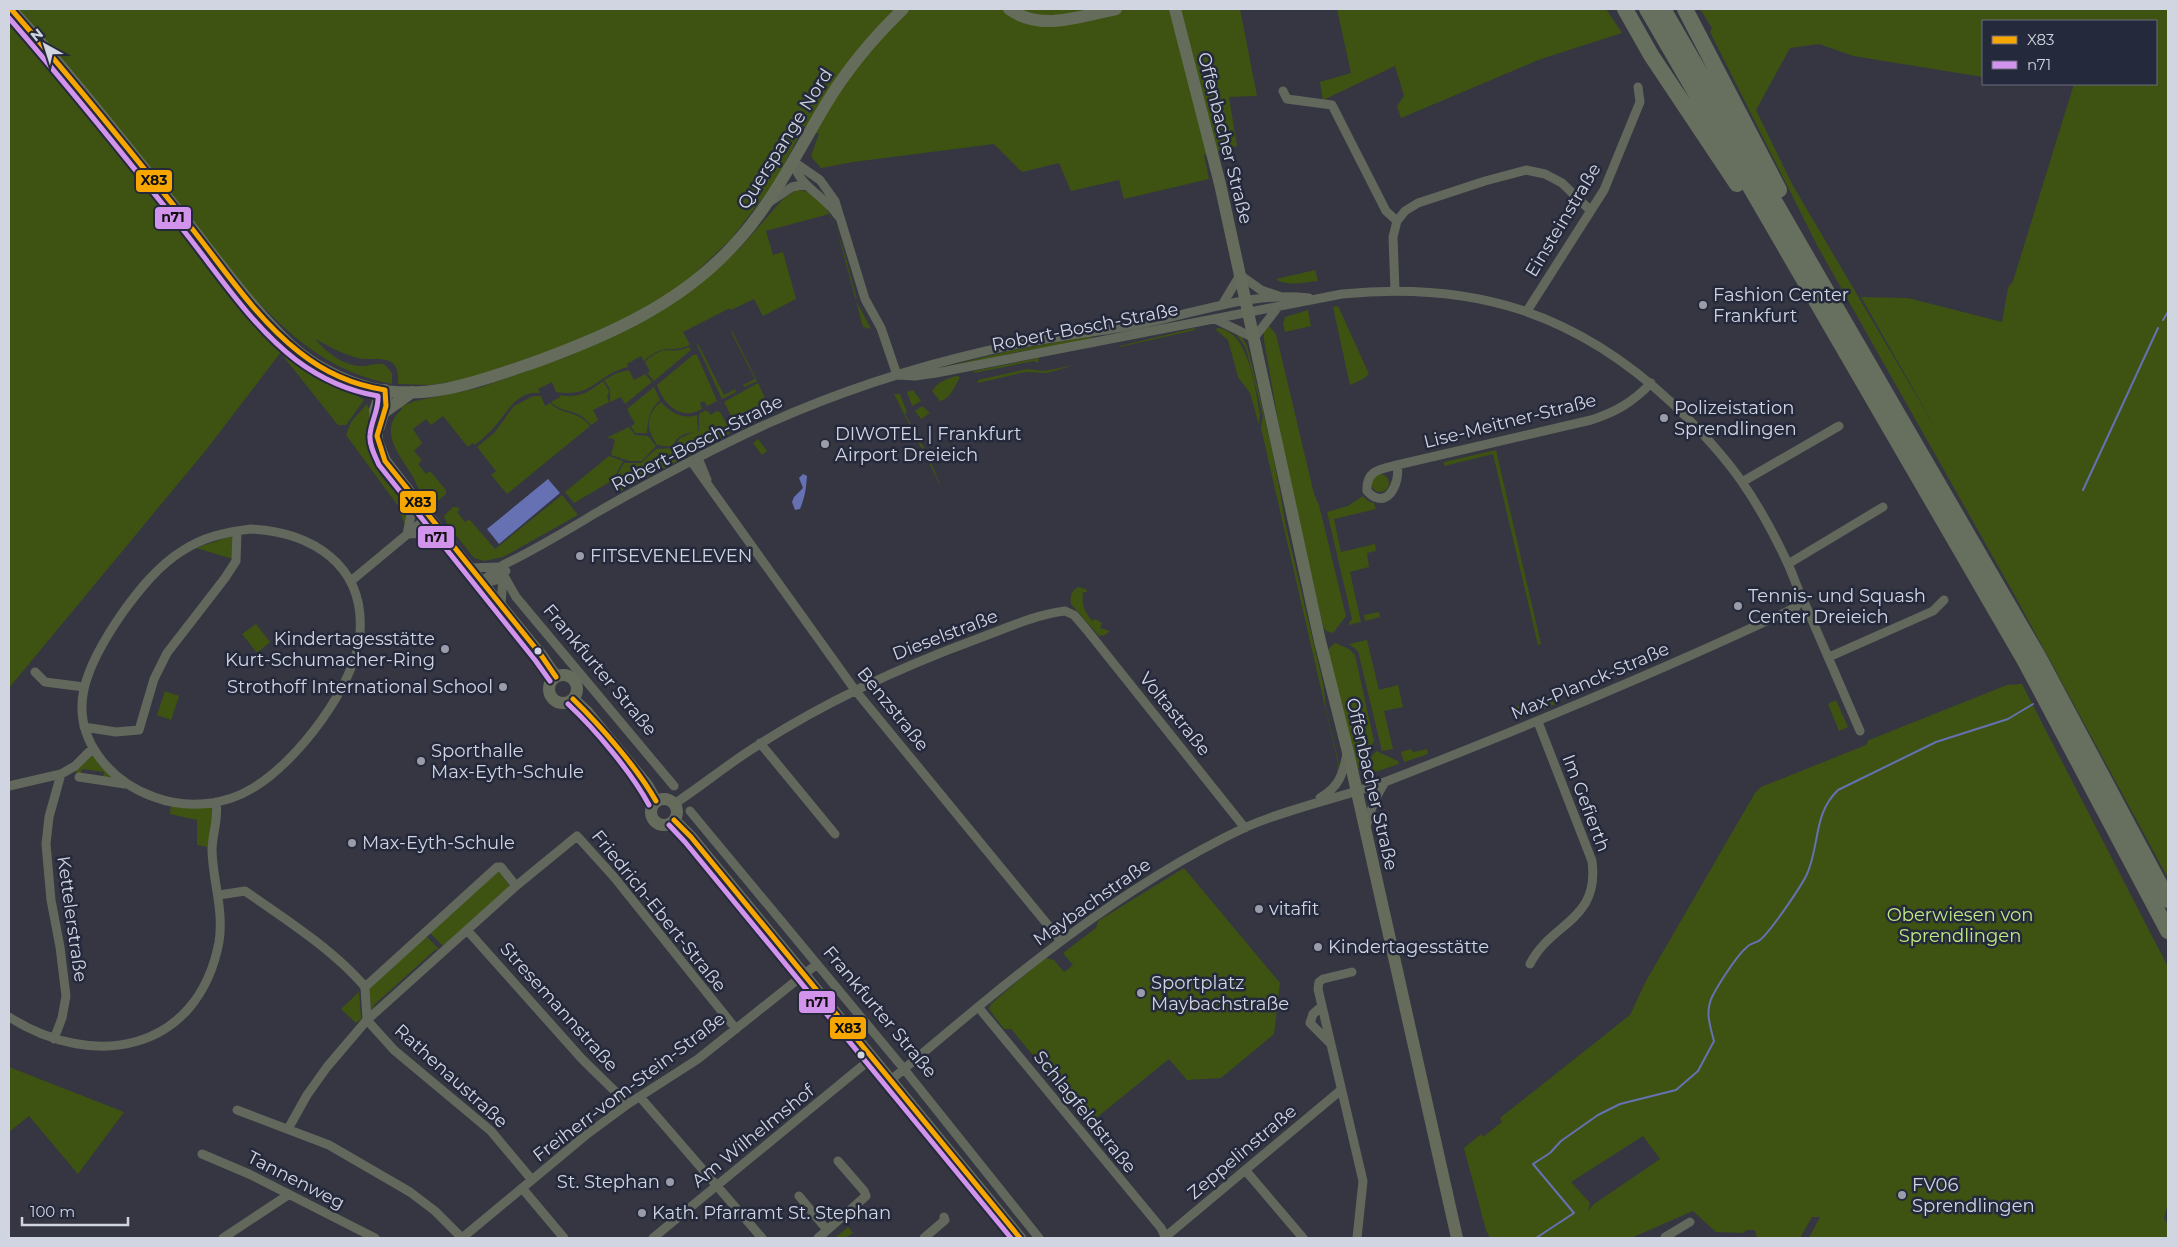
<svg xmlns="http://www.w3.org/2000/svg" width="2177" height="1247" viewBox="0 0 2177 1247" font-family="Montserrat,sans-serif">
<style>
.green{fill:#3e5312;fill-rule:evenodd}
.water{fill:#6671b3}
.lines{fill:none;stroke-linecap:round;stroke-linejoin:round}
.stream{stroke:#6671b3;stroke-width:2}
.street{stroke:#62685c;stroke-width:9}
.secondary{stroke:#656c5b;stroke-width:12}
.highway{stroke:#676f5e;stroke-width:16}
.bus-1-casing{stroke:#25293c;stroke-width:9}
.bus-2-casing{stroke:#25293c;stroke-width:9}
.bus-1{stroke:#f7a600;stroke-width:5}
.bus-2{stroke:#d193ec;stroke-width:5}
.poi-dot{fill:#9a9da9;stroke:#25293c;stroke-width:2}
.bus-dot{fill:#d1d4e1;stroke:#25293c;stroke-width:2}
.labels{text-anchor:middle;stroke-width:5;stroke-linejoin:round;paint-order:stroke}
.street-label{font-size:18px;fill:#d1d4e1;stroke:#25293c}
.poi-label{font-size:18px;fill:#d1d4e1;stroke:#25293c;text-anchor:start}
.park-label{font-size:18px;fill:#c0ea82;stroke:#25293c}
.line-badge{stroke:#25293c;stroke-width:2}
.pale-badge-label{font-size:14px;text-anchor:middle;font-weight:bold;fill:#111}
</style>
<rect width="100%" height="100%" fill="#353641"/>
<path class="green" d="M9,9h1231l17,87 -28,1 8,49 -33,9 5,24 -85,20 -5,-19 -48,11 -12,-28 -37,9 -28,-28 -141,18 -32,6 -9,-10v-5l7,-19 -15,-8 -29,56 -44,57 -40,38 -37,27 -81,39 -105,36 -37,6 -33,-1c3,-36 -26,-20 -44,-27 -14,-4 -27,-12 -39,-18 12,14 29,28 50,27 6,-1 12,-3 19,-2l8,9v11c-58,-11 -94,-41 -134,-82l-8,7 31,43 -75,98 -197,238z
M1337,9h269l16,24 -81,26 -140,59 -4,-12 7,-10 -9,-30 -72,34 -3,-18 31,-9z
M1700,9h468v869l-154,-284 -196,-347 -108,-215 2,-4zM1983,21h173v63h-82l-61,197 -5,7 -6,34 -94,-24 -47,-1 78,137 -147,-250 -36,-74 34,-62 29,-4 34,12 130,21z
M796,190c41,-2 50,79 61,108l-2,1 16,30 -8,-2 -26,-97 -8,-16 -63,17 7,24 10,-3 13,47 -33,17 -9,-17 -23,11 -1,-2 -47,24 7,13c-22,9 -25,-3 -46,16l-3,-5 -14,8 1,3c-33,8 -34,31 -72,25l-4,-10 -14,7 2,4c-23,-2 -32,18 -45,33 -6,7 -13,13 -20,19l-2,-2 -5,4 -25,-31 -12,9 -5,-6 -13,10 9,14 -8,8 8,9 -4,4 8,10 4,-3 16,19v4l-12,10c-2,-2 -5,-3 -8,-6 -7,-5 -10,-16 -14,-23 -12,-20 -35,-44 -10,-66l-2,-2 15,-6 64,-13 90,-32 61,-28 81,-53 29,-27 43,-49z
M1315,270l3,11c-13,1 -31,6 -42,-2z
M1338,306l31,68 -6,5 -13,6 -17,-78z
M1308,310l3,16 -26,6 -2,-8 2,-7z
M1268,325l8,9 38,160 5,11 27,111 -13,17 -7,-2 -3,-5 -35,-149 -24,-137v-9z
M1195,328v2l-75,17v-1z
M1217,328c32,2 38,61 43,86l-1,11 -9,-32 -12,-16 -10,-37 -12,-10z
M732,331l25,50 -13,6 -1,-2 12,-6 -24,-47z
M1234,331l8,6 5,9c15,58 29,117 38,176l38,161 3,26 13,55 -2,10 1,-11 -77,-335 2,-12 -17,-68z
M1091,336l1,4 -75,12 -73,18 -16,1 81,-20z
M698,344l26,51 11,-6 1,3 -14,7 -25,-54z
M689,347l2,3 -37,31 -7,-8 3,-1 -5,-10c21,-20 23,-6 44,-15z
M287,351l24,18 53,31 -18,25h-8l-55,-69z
M693,355h4l20,46 -10,5 -3,-5 -4,2 2,6c-21,12 -38,-4 -45,-24z
M1039,358l-1,5 -4,-2 -60,12v-2z
M1075,365l-28,8 -22,-1 -47,11v-3l49,-11 17,2z
M629,370l5,10 11,-6 7,8 -27,22 -4,-7 -11,5v-13l-6,-9 13,-7z
M957,376l3,1c-5,8 -9,22 -20,24l-8,-10c6,-9 15,-13 25,-15z
M603,381l6,10 -2,6 2,5 -16,8 5,10 -7,5c-14,-18 -27,-10 -40,-23l9,-5 -1,-2c19,4 30,-3 44,-14z
M758,383l14,31 -34,15 -14,-27z
M654,387l6,13c-11,10 -12,19 -13,33h-12l-4,-7 4,-2 -8,-15z
M913,390l8,11 -9,5 -5,-14z
M894,394h6l7,18 -2,2 22,39 15,36z
M533,396h8l4,10 5,-3c13,13 28,7 40,23l-83,68 -16,-19 5,-4 -19,-24 17,-14 20,-27z
M661,402c9,10 21,18 36,13l1,13 -1,3c-5,2 -12,2 -16,5 -13,7 1,13 -24,9 -11,-16 -12,-30 4,-43z
M367,404l3,8c1,16 -1,35 4,50 9,27 37,32 31,64l-7,-20 -52,-71 5,-13z
M922,406l8,7 -9,6 -6,-8z
M706,410l5,5 5,-4 4,1 9,16v6l-111,58 -5,-10 11,-19h17l15,-14 17,-1 7,-10 19,-8v-16z
M629,427l6,8 13,1 8,10 -14,15h-13l-18,-6 4,-14 -3,-3h-6z
M758,439l9,12 -5,4 -9,-12z
M1496,450l45,194 -3,1 -45,-191 -49,12v-4z
M609,456l14,5 -10,19 -39,23 -9,-11z
M1371 483a9 9 0 1 1 18 0a9 9 0 1 1-18 0Z
M562,495l16,20 -75,42 -19,4 -10,-3 -27,-34 -3,-8 9,-9h4l3,2 -3,3 8,10 4,-3 26,30z
M1363,496l5,5 6,2 2,6 -42,10 7,33 34,-8 1,7 -9,2 2,14 -19,5 11,50 -13,3 4,-6 -25,-107 21,-6z
M231,536h1l1,23 -37,-11z
M1078,587l8,2 1,3h-4c-2,13 2,20 9,29l3,-2 7,4 -2,5 10,3 -5,4 -6,1 -28,-32c-1,-7 0,-13 7,-17z
M1379,612l1,5 -15,4 -1,-6z
M256,624l14,18 -13,11 -15,-19z
M1367,640l12,50 19,-5 5,22 -19,4 9,38 -11,2 -24,-100 -9,-7z
M1335,643l14,6 6,6 19,86 -12,26 -4,1 -30,-115 1,-5z
M2022,684l146,283v236l-4,15 4,7v13h-359l11,-21h-8l-12,21h-43l-2,-8h-8l-4,3 -27,-1 -23,-21 -62,27h-141l-4,-8 -22,-82 17,-14 2,3 19,-15 -2,-4 130,-103 16,-34 109,-188 6,-6 105,-42 3,-5 138,-55zM1643,1136l17,23 -66,45 -6,7 2,-8 -19,-21z
M165,691l14,5 -8,24 -14,-5z
M1554,698l2,6 -38,15 -3,-12z
M1836,700l12,27 -9,4 -11,-27z
M1411,749l2,3 14,-3 1,5 -24,8 -3,-10z
M1376,751l22,10 1,3 -30,10 -3,-2 -2,-6z
M92,754l20,22 -1,2 -8,-1 1,-5 -22,-3 -1,5 -5,-1v-4z
M171,805l37,1 5,3 1,4 -6,34 -11,-2v-25l-27,-6z
M1184,868l96,115 -6,51 -53,44 -34,2 -18,-21 -79,64 -79,-94h-7l-15,-20 2,-5 54,-46 9,2 10,12 9,-7 -10,-12 33,-25 2,-7z
M498,870l12,17 -67,59 -13,-13z
M426,936l13,13 -4,1 -60,54 -4,7 -2,-24z
M359,992l2,27 -5,4 -15,-14z
M9,1067l115,45 -46,62 -49,-58 -20,16z
M848,1227l5,6 -7,5h-8l-2,-1z"/>
<path class="water" d="M803,474l4,2c-1,13 -2,21 -7,33l-5,1 -3,-8 2,-5 9,-9 -4,-10z
M548,479l12,14 -61,51 -12,-15z"/>
<g class="lines">
<path class="stream" d="M2163,320l5,-8
M2083,490l75,-162
M1536,1238l38,-25 -41,-49 17,-11 11,-12 37,-26 22,-11 56,-14 22,-19 16,-30c-4,-15 -9,-29 -2,-44 6,-12 25,-42 35,-50 3,-4 10,-4 13,-7 10,-8 41,-53 47,-66 13,-29 6,-60 31,-84l98,-48 72,-23 25,-15"/>
<path class="street" d="M1283,91l4,8 45,6 54,106 11,10
M794,162l26,18 15,21 30,98 16,29 16,47
M794,162c3,24 32,34 44,54
M771,201l21,-14 14,-3
M1395,291l-2,-54 4,-16 8,-10 13,-8 67,-22 41,-11 19,4 17,9 28,27
M1222,305l18,-30 21,15 18,6
M1527,311l77,-121 36,-88 -2,-15
M1215,319l39,19 24,-31
M897,375l18,1 21,-3 406,-79c131,-13 233,18 330,109 25,24 50,50 70,79 18,26 33,54 46,82 6,13 12,32 18,42l54,125
M698,458l9,22
M691,461l164,229 206,251
M1397,465c4,19 -11,47 -30,26 -1,-21 13,-22 30,-26l194,-45c25,-8 42,-18 60,-37
M1742,482l97,-56
M251,529c61,3 114,36 109,104 -4,52 -63,129 -107,155 -29,18 -67,21 -99,9 -45,-16 -81,-59 -70,-108 6,-27 23,-54 39,-77 16,-22 35,-46 59,-61 21,-14 44,-19 69,-22z
M407,534l4,-19 -1,-21
M408,534l17,-1 19,5
M1788,564l95,-57
M469,568l29,-1
M503,574l13,23 158,189
M351,581l77,-64
M482,584l4,-6 17,-13c34,-16 66,-36 98,-55 55,-31 111,-61 168,-87 69,-31 143,-55 217,-72 49,-12 99,-17 149,-26 56,-10 116,-34 174,-27
M482,584l14,-4 10,-9
M501,606l2,-32
M1829,657l104,-46 11,-11
M35,672l10,10 39,5
M84,727l32,5 23,-2 15,-51 13,-26 58,-75 11,-17 1,-30
M760,743l75,91
M79,777l46,7
M9,786l52,-12 14,-8 18,-18
M1320,798c19,-11 23,-24 27,-44
M674,804c26,-17 49,-36 75,-53 71,-47 149,-83 228,-112 27,-10 60,-25 88,-28l9,4 12,14 159,199
M690,811l214,258 135,169
M1366,827l8,-26 11,-19
M219,895l26,-4c39,27 90,60 120,96l2,33
M467,930l115,129 46,45
M1530,964c21,-42 70,-43 62,-103l-54,-139
M1352,972l-29,7 -4,3 -1,7 45,192 -6,57
M365,987l132,-120h4l15,19
M1321,1007l-8,7 -3,9 19,19
M979,1008l182,220 5,10
M9,1017c85,54 189,35 210,-75 5,-32 -6,-60 -7,-91 0,-17 7,-32 4,-49
M367,1020l27,30 97,81 41,49
M54,1039l8,-21 4,-22 -6,-49 -9,-47 -5,-56 3,-27 12,-43
M891,1080c110,-93 222,-190 353,-252 47,-21 98,-30 146,-48 133,-52 266,-107 396,-168l10,-5 5,-8
M640,1097l122,141
M237,1110l92,35 81,47 25,19 27,27
M288,1129l19,-34 20,-28 40,-47 149,-134 61,-50 37,41 122,152
M202,1154l47,20 126,64
M1246,1171l57,67
M522,1188l42,50
M799,1196l28,34
M1665,1237l25,-15
M223,1238l65,-43
M462,1238l124,-103 42,-31 70,-45 119,-95
M653,1238l219,-180
M818,1238l48,-42 -2,-5 -26,-30
M924,1238l21,-18 -1,-3
M1164,1238l177,-148"/>
<path class="secondary" d="M11,9c63,70 121,145 180,218 31,40 62,83 99,118 22,20 52,36 80,43 59,14 113,-8 168,-27 71,-26 141,-57 194,-114 40,-42 64,-93 94,-143 21,-35 48,-67 77,-95
M1009,9c31,23 73,7 107,0
M1175,9l45,175 100,457 28,111 109,486
M385,390l-6,9 -4,11 2,31 8,20 60,77 96,117 15,22
M384,412l28,-20
M379,427l7,-24 -1,-13
M549 689a14 14 0 1 1 28 0a14 14 0 1 1-28 0Z
M573,699l14,13 60,73 9,16
M651 812a13 13 0 1 1 26 0a13 13 0 1 1-26 0Z
M674,820l17,17 329,401"/>
<path class="highway" d="M1625,9l26,46 86,129
M1647,9l378,652 143,270
M1663,9l376,649 129,242
M1685,9l94,181"/>
<defs>
<path id="bus-1" d="M11,9c62,71 121,144 179,217 34,43 66,92 109,126 25,20 54,33 86,38l1,16 -9,30 8,25 156,194 15,22
M573,699c27,26 65,70 83,102
M674,820l17,17 329,401"/>
<path id="bus-2" d="M9,18c60,69 118,141 175,213 35,44 67,94 112,129 24,18 52,31 82,36 1,14 -7,25 -8,39 -1,10 5,21 9,30l156,195 15,21
M568,704c27,25 64,69 81,101
M669,825l16,17 326,396"/>
</defs>
<use href="#bus-1" class="bus-1-casing"/>
<use href="#bus-2" class="bus-2-casing"/>
<use href="#bus-1" class="bus-1"/>
<use href="#bus-2" class="bus-2"/>
</g>
<g class="poi-dot">
<circle cx="1703" cy="305" r="5"/>
<circle cx="1664" cy="418" r="5"/>
<circle cx="825" cy="444" r="5"/>
<circle cx="580" cy="556" r="5"/>
<circle cx="1738" cy="606" r="5"/>
<circle cx="445" cy="649" r="5"/>
<circle cx="503" cy="687" r="5"/>
<circle cx="421" cy="761" r="5"/>
<circle cx="352" cy="843" r="5"/>
<circle cx="1259" cy="909" r="5"/>
<circle cx="1318" cy="947" r="5"/>
<circle cx="1141" cy="993" r="5"/>
<circle cx="670" cy="1182" r="5"/>
<circle cx="1902" cy="1195" r="5"/>
<circle cx="642" cy="1213" r="5"/>
</g>
<g class="bus-dot">
<circle cx="538" cy="651" r="4.5"/>
<circle cx="861" cy="1055" r="4.5"/>
</g>
<g class="labels">
<g class="street-label">
<text transform="translate(1225 138) rotate(76)" y="6">Offenbacher Straße</text>
<text transform="translate(785 139) rotate(-58)" y="6">Querspange Nord</text>
<text transform="translate(1563 220) rotate(-59)" y="6">Einsteinstraße</text>
<text transform="translate(1085 327) rotate(-11)" y="6">Robert-Bosch-Straße</text>
<text transform="translate(1510 421) rotate(-14)" y="6">Lise-Meitner-Straße</text>
<text transform="translate(697 443) rotate(-27)" y="6">Robert-Bosch-Straße</text>
<text transform="translate(945 635) rotate(-21)" y="6">Dieselstraße</text>
<text transform="translate(600 670) rotate(50)" y="6">Frankfurter Straße</text>
<text transform="translate(1590 681) rotate(-23)" y="6">Max-Planck-Straße</text>
<text transform="translate(893 709) rotate(51)" y="6">Benzstraße</text>
<text transform="translate(1175 714) rotate(51)" y="6">Voltastraße</text>
<text transform="translate(1372 784) rotate(77)" y="6">Offenbacher Straße</text>
<text transform="translate(1586 803) rotate(69)" y="6">Im Gefierth</text>
<text transform="translate(1092 902) rotate(-35)" y="6">Maybachstraße</text>
<text transform="translate(659 911) rotate(51)" y="6">Friedrich-Ebert-Straße</text>
<text transform="translate(72 919) rotate(82)" y="6">Kettelerstraße</text>
<text transform="translate(559 1007) rotate(48)" y="6">Stresemannstraße</text>
<text transform="translate(880 1012) rotate(50)" y="6">Frankfurter Straße</text>
<text transform="translate(451 1076) rotate(42)" y="6">Rathenaustraße</text>
<text transform="translate(629 1087) rotate(-37)" y="6">Freiherr-vom-Stein-Straße</text>
<text transform="translate(1085 1112) rotate(51)" y="6">Schlagfeldstraße</text>
<text transform="translate(753 1136) rotate(-39)" y="6">Am Wilhelmshof</text>
<text transform="translate(1242 1152) rotate(-40)" y="6">Zeppelinstraße</text>
<text transform="translate(296 1180) rotate(27)" y="6">Tannenweg</text>
</g>
<g class="poi-label">
<text x="1713" y="301">Fashion Center<tspan x="1713" dy="21">Frankfurt</tspan></text>
<text x="1674" y="414">Polizeistation<tspan x="1674" dy="21">Sprendlingen</tspan></text>
<text x="835" y="440">DIWOTEL | Frankfurt<tspan x="835" dy="21">Airport Dreieich</tspan></text>
<text x="590" y="562">FITSEVENELEVEN</text>
<text x="1748" y="602">Tennis- und Squash<tspan x="1748" dy="21">Center Dreieich</tspan></text>
<text x="435" y="645" text-anchor="end">Kindertagesstätte<tspan x="435" dy="21">Kurt-Schumacher-Ring</tspan></text>
<text x="493" y="693" text-anchor="end">Strothoff International School</text>
<text x="431" y="757">Sporthalle<tspan x="431" dy="21">Max-Eyth-Schule</tspan></text>
<text x="362" y="849">Max-Eyth-Schule</text>
<text x="1269" y="915">vitafit</text>
<text x="1328" y="953">Kindertagesstätte</text>
<text x="1151" y="989">Sportplatz<tspan x="1151" dy="21">Maybachstraße</tspan></text>
<text x="660" y="1188" text-anchor="end">St. Stephan</text>
<text x="1912" y="1191">FV06<tspan x="1912" dy="21">Sprendlingen</tspan></text>
<text x="652" y="1219">Kath. Pfarramt St. Stephan</text>
</g>
<g class="park-label">
<text x="1960" y="921">Oberwiesen von<tspan x="1960" dy="21">Sprendlingen</tspan></text>
</g>
</g>
<g class="line-badge">
<rect x="135" y="169" width="38" height="24" rx="5" fill="#f7a600"/>
<rect x="154" y="206" width="38" height="24" rx="5" fill="#d193ec"/>
<rect x="399" y="490" width="38" height="24" rx="5" fill="#f7a600"/>
<rect x="417" y="525" width="38" height="24" rx="5" fill="#d193ec"/>
<rect x="798" y="990" width="38" height="24" rx="5" fill="#d193ec"/>
<rect x="829" y="1016" width="38" height="24" rx="5" fill="#f7a600"/>
</g>
<g class="pale-badge-label">
<text x="154" y="185">X83</text>
<text x="173" y="222">n71</text>
<text x="418" y="507">X83</text>
<text x="436" y="542">n71</text>
<text x="817" y="1007">n71</text>
<text x="848" y="1033">X83</text>
</g>
<rect width="2177" height="1247" fill="none" stroke="#d1d4e1" stroke-width="20"/>
<rect x="1982" y="20" width="175" height="65" fill="#25293c" stroke="#6a6d7e"/>
<rect x="1992" y="36" width="25" height="8" fill="#f7a600" stroke="#6a6d7e"/>
<text x="2027" y="45" font-size="15" fill="#d1d4e1">X83</text>
<rect x="1992" y="61" width="25" height="8" fill="#d193ec" stroke="#6a6d7e"/>
<text x="2027" y="70" font-size="15" fill="#d1d4e1">n71</text>
<g transform="translate(45 45) rotate(321)" stroke="#25293c" stroke-width="4" paint-order="stroke">
<path d="M0-4L9 19L0 12L-9 19Z" fill="#d1d4e1"/>
<text y="-8" font-size="14" font-weight="bold" text-anchor="middle" fill="#d1d4e1">N</text>
</g>
<path d="M22 1217v8h106v-8" fill="none" stroke="#d1d4e1" stroke-width="2.5"/>
<text x="30" y="1217" font-size="15" fill="#d1d4e1" stroke="#25293c" stroke-width="4" paint-order="stroke">100 m</text>
</svg>
